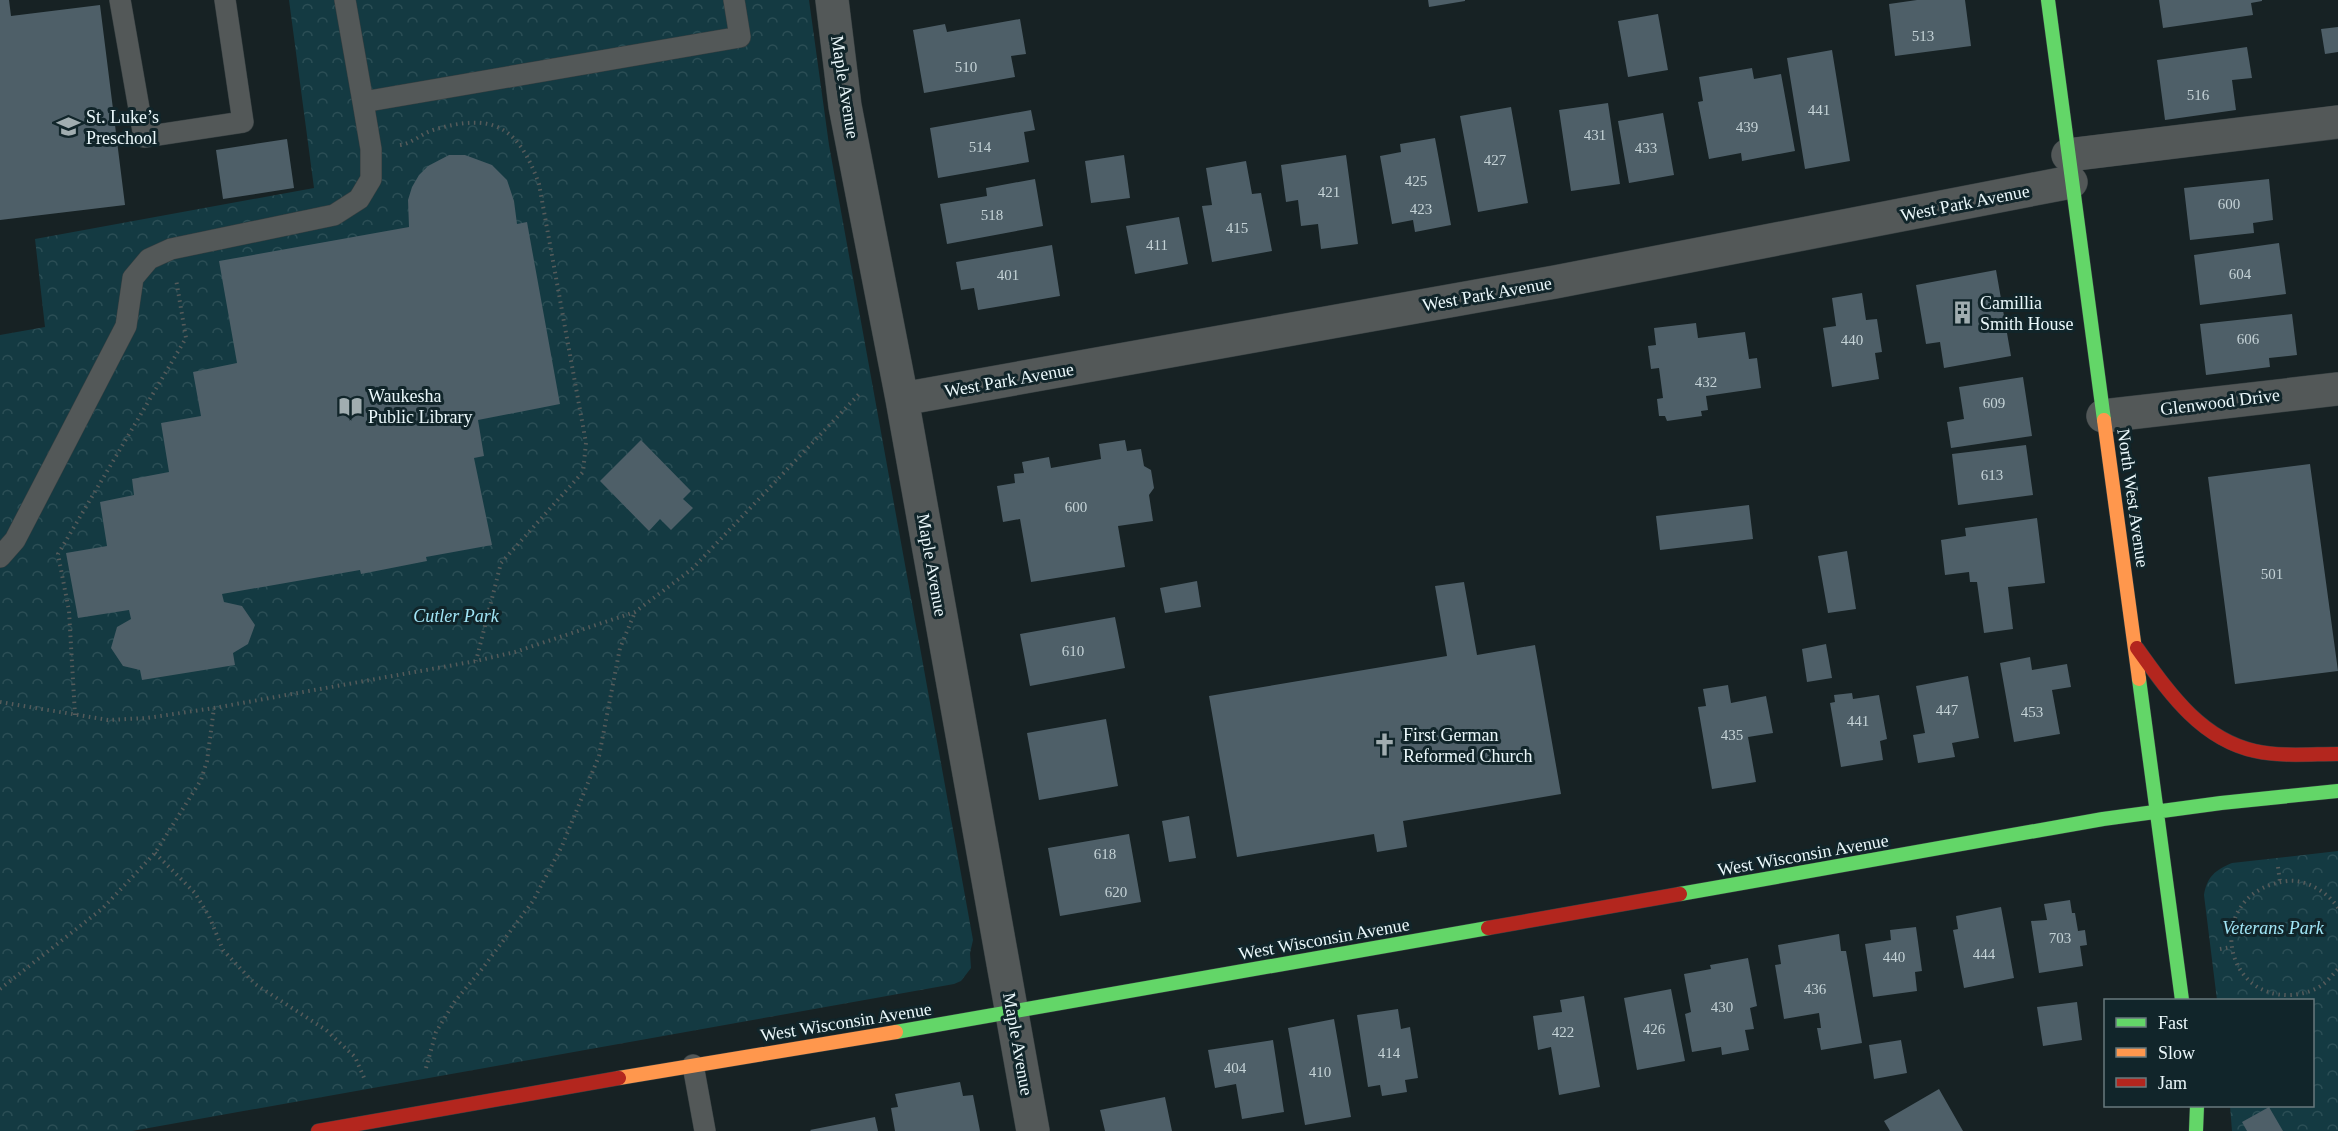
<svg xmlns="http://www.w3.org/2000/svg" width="2338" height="1131" viewBox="0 0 2338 1131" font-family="Georgia,serif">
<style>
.park{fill:url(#park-crowns)}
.building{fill:#4e5f68}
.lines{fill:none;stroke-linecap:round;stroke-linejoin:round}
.lane-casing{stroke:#363f41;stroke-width:22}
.street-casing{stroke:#363f41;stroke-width:34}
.fast-casing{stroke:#363f41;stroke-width:15}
.slow-casing{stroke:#363f41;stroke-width:15}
.jam-casing{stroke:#363f41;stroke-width:15}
.path{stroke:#555b5b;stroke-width:4;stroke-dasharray:1.5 4.5;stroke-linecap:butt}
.lane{stroke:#535858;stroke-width:21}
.street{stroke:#535858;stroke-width:33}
.fast{stroke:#63d668;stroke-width:14}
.slow{stroke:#ff974d;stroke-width:14}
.jam{stroke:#b3261e;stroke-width:14}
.labels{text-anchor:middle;stroke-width:6;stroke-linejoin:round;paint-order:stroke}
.number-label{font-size:15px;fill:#c4d2d6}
.street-label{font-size:18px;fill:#ebf8fb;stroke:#11252a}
.poi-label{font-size:18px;fill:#ebf8fb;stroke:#11252a;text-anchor:start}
.park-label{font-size:18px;font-style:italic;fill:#a1e5f6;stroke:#11252a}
</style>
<defs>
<pattern id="park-crowns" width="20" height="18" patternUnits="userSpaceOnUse" patternTransform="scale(1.5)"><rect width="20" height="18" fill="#143a42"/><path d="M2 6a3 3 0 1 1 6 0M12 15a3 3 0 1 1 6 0" fill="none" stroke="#2b4e55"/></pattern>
</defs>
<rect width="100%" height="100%" fill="#172224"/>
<path class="park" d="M289,0h520l20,145 144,795 -3,13 1,15 -10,13 -7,3 -822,147h-132v-796l45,-8 -10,-88 279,-51z
M2338,851v280h-106l-2,-25h82v-106h-95l-13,-105c3,-18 11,-25 28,-32z"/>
<path class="building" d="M0,0h9l2,16 89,-11 25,200 -125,15z
M1428,0h37v1l-36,6z
M1917,0h48l6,46 -76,10 -6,-52z
M2159,0h103v1l-11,2 2,12 -90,13z
M1658,14l10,56 -40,7 -10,-56z
M1020,19l6,35 -15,2 4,21 -91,16 -11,-63 32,-6 2,8z
M2338,27v25l-13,2 -4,-25z
M2247,47l5,31 -20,2 4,30 -71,10 -8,-60z
M1832,50l18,111 -45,8 -18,-111z
M1752,68l2,11 27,-5 14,77 -53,10 -1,-8 -32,6 -11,-57 5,-1 -4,-24z
M1608,103l12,81 -49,7 -12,-81z
M1511,107l17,96 -50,9 -18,-96z
M1031,110l4,20 -11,2 5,30 -91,16 -8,-50z
M1663,113l11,62 -45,8 -11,-62z
M1435,138l16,87 -36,7 -2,-12 -21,4 -12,-68 21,-4 -1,-8z
M287,139l7,49 -71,11 -7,-49z
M449,155h16l27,10 15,15 7,21 3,23 10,-2 33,182 -82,16 6,36 -10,2 18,87 -66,12 1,4 -66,13 -1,-4 -138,24 2,8 18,4 13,19 -7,19 -15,9 2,12 -93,15 -2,-10 -17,-4 -12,-18 6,-21 14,-8 -2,-9 -51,8 -12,-65 41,-7 -7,-44 34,-7 -2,-16 37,-7 -8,-49 40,-7 -8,-44 44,-9 -18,-102 190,-34 -1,-27 4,-13 7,-12 9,-9z
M1124,155l6,43 -39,5 -6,-42z
M1346,155l12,89 -37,5 -3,-25 -17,2 -3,-26 -12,2 -5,-37z
M1246,161l6,33 9,-1 11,58 -60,11 -10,-56 10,-1 -6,-37z
M1035,179l8,47 -96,18 -7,-40 47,-8 -1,-8z
M2269,179l4,41 -20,3 1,10 -64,7 -6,-52z
M1179,217l9,47 -53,10 -9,-48z
M2279,243l7,51 -86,11 -6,-50z
M1052,245l8,51 -82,14 -4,-22 -13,2 -5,-28z
M1996,270l15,86 -67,12 -4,-26 -14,2 -10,-59z
M1862,293l4,27 11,-1 5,33 -7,1 4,26 -47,8 -9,-59 13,-2 -4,-28z
M2292,314l5,41 -28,3 1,9 -64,8 -6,-51z
M1696,323l2,15 47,-6 4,27 8,-1 4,30 -55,8 2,14 -7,1 1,5 -35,5 -2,-5h-6l-2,-17 6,-1 -4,-30 -8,1 -3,-23 8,-1 -2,-17z
M2023,377l9,59 -81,12 -4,-26 17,-3 -5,-32z
M641,440l50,51 -8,8 10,9 -22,22 -11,-11 -11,12 -49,-50z
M1125,440l2,11 14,-2 3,17 7,4 3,18 -5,7 4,26 -35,5 7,41 -94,15 -11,-63 -17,3 -6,-36 18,-3 -1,-9 10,-1 -2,-11 27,-5 2,11 50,-9 -2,-15z
M2026,445l7,50 -75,10 -6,-51z
M2310,464l28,207 -103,13 -27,-207z
M1749,505l4,34 -93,11 -4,-34z
M2037,518l8,65 -37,4 5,42 -29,4 -7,-51h-7l-1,-10 -24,3 -4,-35 25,-4 -1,-8z
M1847,551l9,58 -28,4 -10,-57z
M1197,581l4,26 -36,6 -5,-25z
M1464,582l13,73 58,-10 26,149 -158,27 4,26 -30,5 -3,-18 -137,23 -28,-161 238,-40 -12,-70z
M1115,617l10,51 -95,18 -10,-52z
M1826,644l6,34 -25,4 -5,-33z
M2030,657l2,13 35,-6 4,23 -19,3 8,44 -46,8 -14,-79z
M1968,676l11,62 -27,5 3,14 -37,6 -5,-28 12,-2 -9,-47z
M1728,685l3,18 35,-7 7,37 -25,4 8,45 -44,7 -14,-82 8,-1 -3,-17z
M1852,693l1,6 26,-4 8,44 -7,2 3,19 -42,7 -11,-64 5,-1 -1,-7z
M1106,719l12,67 -79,14 -12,-67z
M1189,816l7,42 -27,4 -7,-41z
M1129,834l12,68 -81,14 -12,-68z
M2070,900l2,13h3l3,18 7,-1 2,15 -7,1 3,20 -44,7 -8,-52 16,-1 -3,-16z
M2001,907l13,71 -50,10 -11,-58 5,-1 -2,-13z
M1916,927l6,44 -7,1 2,19 -44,6 -8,-53 26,-4 -1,-10z
M1839,934l2,17h5l16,92 -41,7 -4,-22h4l-2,-15 -35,6 -9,-54 6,-1 -3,-19z
M1748,958l9,48 -7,2 4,21 -9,1 4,20 -27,5 -1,-8 -29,5 -7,-38 6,-2 -7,-38 27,-5 -1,-4z
M1671,989l14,72 -48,9 -13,-72z
M1584,996l16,91 -41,8 -8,-48 -13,3 -5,-34 29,-4 -2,-12z
M2077,1002l5,38 -39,6 -6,-39z
M1398,1009l3,20 9,-2 8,51 -13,2 2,12 -25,4 -2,-11 -12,2 -11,-72z
M1334,1019l17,98 -46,8 -17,-97z
M1273,1040l11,72 -42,7 -6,-35 -21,4 -7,-38z
M1901,1040l6,33 -33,6 -5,-34z
M960,1082l3,14 10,-1 7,36h-85l-4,-23 7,-1 -3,-13z
M1939,1089l24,42h-73l-6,-10z
M1165,1097l7,34h-67l-5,-21z
M2269,1107l14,24h-36l-5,-9z
M875,1117l3,14h-67l-1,-1z"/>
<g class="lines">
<defs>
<path id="lane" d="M120,0l24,137 99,-15 -18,-122
M345,0l18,102 377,-65 -6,-37
M0,557l15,-17 111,-214 7,-48 16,-19 22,-10 163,-34 25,-16 12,-20v-30l-8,-47
M693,1065l12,66"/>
<path id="street" d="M832,0l13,106 57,293 131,732
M2068,155l270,-33
M902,399l653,-117 516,-100
M2103,416l235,-27"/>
<path id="fast" d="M2048,0l56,420
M2139,679l43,321
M1680,894l423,-75 118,-16 117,-12
M896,1032l592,-104
M2196,1131l1,-25"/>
<path id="slow" d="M2104,420l35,259
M619,1078l277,-46"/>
<path id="jam" d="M2137,648c31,43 63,91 118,103 27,6 56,3 83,3
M1488,928l192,-34
M318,1131l301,-53"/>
</defs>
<use href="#lane" class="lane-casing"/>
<use href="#street" class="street-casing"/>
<use href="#fast" class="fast-casing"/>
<use href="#slow" class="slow-casing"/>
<use href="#jam" class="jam-casing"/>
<path class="path" d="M400,145c13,-2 21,-11 33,-15 60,-18 85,-4 106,54l47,259 -3,29 -82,91 -25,98
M0,702l108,18 39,-2 67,-10 262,-47 39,-9 120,-40 57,-43 169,-177
M75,715l-6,-104 -11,-57 128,-216 -10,-59
M155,853l40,40 14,23 14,34 32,34 71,46 29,27 10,23
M2278,867l2,15
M2338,908c-9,-15 -32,-29 -50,-27 -82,9 -70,118 4,114 10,-1 22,-4 30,-10 6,-4 11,-11 16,-16
M2220,949l11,-2
M0,989l103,-81 52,-55 46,-73 6,-19 7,-53
M426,1068l10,-36 19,-31 27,-32 51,-68 29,-55 37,-90 21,-108 15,-36"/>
<use href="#lane" class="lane"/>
<use href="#street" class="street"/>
<use href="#fast" class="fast"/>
<use href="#slow" class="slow"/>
<use href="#jam" class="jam"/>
</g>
<defs>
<symbol id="school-bare" viewBox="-9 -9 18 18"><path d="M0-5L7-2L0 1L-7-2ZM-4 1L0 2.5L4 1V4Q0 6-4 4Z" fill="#a1adb0" stroke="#11252a" stroke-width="2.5" paint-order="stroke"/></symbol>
<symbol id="building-bare" viewBox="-9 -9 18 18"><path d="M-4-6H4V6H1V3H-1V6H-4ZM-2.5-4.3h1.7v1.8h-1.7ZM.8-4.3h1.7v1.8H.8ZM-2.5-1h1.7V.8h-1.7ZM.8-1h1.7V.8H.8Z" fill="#a1adb0" stroke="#11252a" stroke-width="2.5" paint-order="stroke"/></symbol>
<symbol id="library-bare" viewBox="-9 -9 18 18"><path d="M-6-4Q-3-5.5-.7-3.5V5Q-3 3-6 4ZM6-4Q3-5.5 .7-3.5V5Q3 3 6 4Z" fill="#a1adb0" stroke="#11252a" stroke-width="2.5" paint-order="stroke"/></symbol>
<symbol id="church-bare" viewBox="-9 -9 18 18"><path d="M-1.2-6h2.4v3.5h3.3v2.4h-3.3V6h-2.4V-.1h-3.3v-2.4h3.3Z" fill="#a1adb0" stroke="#11252a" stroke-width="2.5" paint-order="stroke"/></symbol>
</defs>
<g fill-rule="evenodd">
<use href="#school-bare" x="52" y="110" width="33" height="33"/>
<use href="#building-bare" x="1946" y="296" width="33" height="33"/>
<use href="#library-bare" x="334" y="390" width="33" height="33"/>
<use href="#church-bare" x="1368" y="728" width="33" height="33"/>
</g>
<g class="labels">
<g class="number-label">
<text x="1923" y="41">513</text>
<text x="966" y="72">510</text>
<text x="2198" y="100">516</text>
<text x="1819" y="115">441</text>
<text x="1747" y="132">439</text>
<text x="1595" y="140">431</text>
<text x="980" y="152">514</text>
<text x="1646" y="153">433</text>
<text x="1495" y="165">427</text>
<text x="1416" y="186">425</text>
<text x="1329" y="197">421</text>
<text x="2229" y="209">600</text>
<text x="1421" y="214">423</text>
<text x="992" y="220">518</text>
<text x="1237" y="233">415</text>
<text x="1157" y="250">411</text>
<text x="2240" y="279">604</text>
<text x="1008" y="280">401</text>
<text x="2248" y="344">606</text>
<text x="1852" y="345">440</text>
<text x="1706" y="387">432</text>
<text x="1994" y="408">609</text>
<text x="1992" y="480">613</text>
<text x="1076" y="512">600</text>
<text x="2272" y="579">501</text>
<text x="1073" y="656">610</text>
<text x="1947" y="715">447</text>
<text x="2032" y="717">453</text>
<text x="1858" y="726">441</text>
<text x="1732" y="740">435</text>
<text x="1105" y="859">618</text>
<text x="1116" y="897">620</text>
<text x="2060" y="943">703</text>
<text x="1984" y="959">444</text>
<text x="1894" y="962">440</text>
<text x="1815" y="994">436</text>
<text x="1722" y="1012">430</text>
<text x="1654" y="1034">426</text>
<text x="1563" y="1037">422</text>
<text x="1389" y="1058">414</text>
<text x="1235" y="1073">404</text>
<text x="1320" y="1077">410</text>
</g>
<g class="street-label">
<text transform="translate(845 87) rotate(81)" y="6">Maple Avenue</text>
<text transform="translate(1965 203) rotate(-11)" y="6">West Park Avenue</text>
<text transform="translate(1487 294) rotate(-10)" y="6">West Park Avenue</text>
<text transform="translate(1009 380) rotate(-10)" y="6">West Park Avenue</text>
<text transform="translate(2220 402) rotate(-7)" y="6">Glenwood Drive</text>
<text transform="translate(2133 498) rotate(82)" y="6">North West Avenue</text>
<text transform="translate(932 565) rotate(80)" y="6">Maple Avenue</text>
<text transform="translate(1803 855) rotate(-10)" y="6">West Wisconsin Avenue</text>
<text transform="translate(1324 939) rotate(-10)" y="6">West Wisconsin Avenue</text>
<text transform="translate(846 1022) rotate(-9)" y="6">West Wisconsin Avenue</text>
<text transform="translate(1018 1044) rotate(80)" y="6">Maple Avenue</text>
</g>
<g class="poi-label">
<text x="86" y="123">St. Luke’s<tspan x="86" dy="21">Preschool</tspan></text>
<text x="1980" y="309">Camillia<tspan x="1980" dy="21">Smith House</tspan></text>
<text x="368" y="402">Waukesha<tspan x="368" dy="21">Public Library</tspan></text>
<text x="1403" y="741">First German<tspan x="1403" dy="21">Reformed Church</tspan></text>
</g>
<g class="park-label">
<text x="456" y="622">Cutler Park</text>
<text x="2273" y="934">Veterans Park</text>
</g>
</g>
<rect x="2104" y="999" width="210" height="108" fill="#11252a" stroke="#68797e" stroke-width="1.5"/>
<rect x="2116" y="1018" width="30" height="9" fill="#63d668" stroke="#68797e" stroke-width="1.5"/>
<text x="2158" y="1029" font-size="18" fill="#ebf8fb">Fast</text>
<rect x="2116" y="1048" width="30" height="9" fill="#ff974d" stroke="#68797e" stroke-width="1.5"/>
<text x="2158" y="1059" font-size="18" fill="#ebf8fb">Slow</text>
<rect x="2116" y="1078" width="30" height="9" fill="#b3261e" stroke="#68797e" stroke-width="1.5"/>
<text x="2158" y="1089" font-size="18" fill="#ebf8fb">Jam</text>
</svg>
